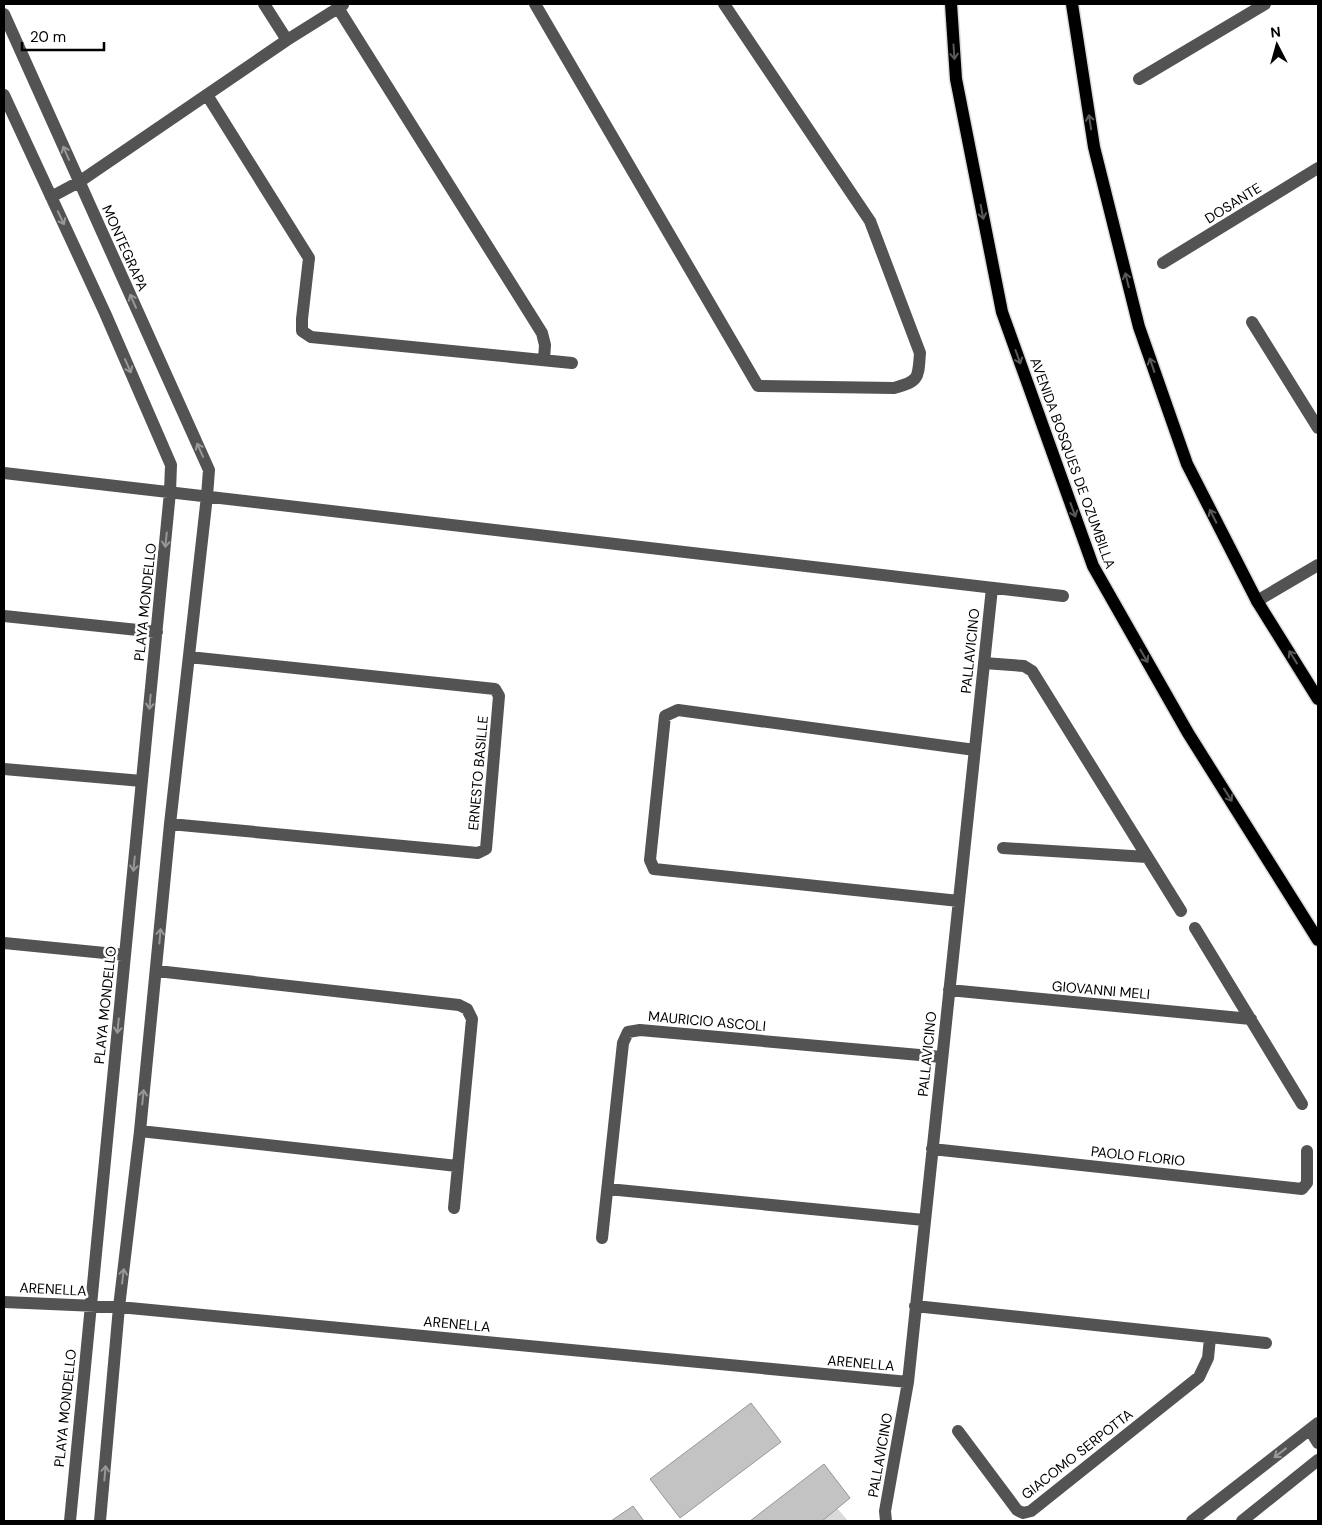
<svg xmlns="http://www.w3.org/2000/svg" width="1322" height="1525" viewBox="0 0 1322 1525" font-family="'DM Sans',sans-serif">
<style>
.green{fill:#dadada}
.building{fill:#c3c3c3;stroke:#979797}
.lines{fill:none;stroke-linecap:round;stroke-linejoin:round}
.major-casing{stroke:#dbdbdb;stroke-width:15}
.minor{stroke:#535353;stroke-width:12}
.major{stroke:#000;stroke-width:12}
.oneway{stroke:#595959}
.oneway2{stroke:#989898}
.labels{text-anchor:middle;stroke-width:5;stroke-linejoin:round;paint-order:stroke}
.street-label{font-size:14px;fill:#000;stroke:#fff}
</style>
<rect width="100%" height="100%" fill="#fff"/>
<path class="green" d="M837,1508l11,13h-26z"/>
<path class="building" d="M751,1403l30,39 -101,76 -30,-39z
M824,1464l26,34 -28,23h-72z
M633,1506l11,15h-33z"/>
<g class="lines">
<defs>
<path id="major" d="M951,4l5,75 46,233 91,254 95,167 130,207
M1072,4l22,143 45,180 48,137 70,137 61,98"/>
</defs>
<use href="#major" class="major-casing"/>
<path class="minor" d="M264,4l23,36
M535,4l223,382 136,2c26,-7 24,-10 26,-35l-50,-132 -146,-217
M338,8l204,325 3,12 -1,15
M4,14l205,456 -2,26 -37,328 -30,307 -21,176 -19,214
M1139,79l126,-75
M4,95l101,218 66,152 -1,27 -100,1029
M207,95l102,163 -7,61v12l9,6 261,26
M51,197l28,-15 208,-142 56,-35
M1163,263l155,-95
M1252,322l66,106
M4,473l1059,123
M1257,601l61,-36
M4,616l153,16
M984,663l40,3 8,5 149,240
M4,769l138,12
M170,824l308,29 8,-4 13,-153 -4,-7 -306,-32
M1003,848l144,9
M959,901l-305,-32 -4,-9 15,-144 13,-6 297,40
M1195,928l107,176
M4,943l121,12
M157,971l302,34 8,4 5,10 -18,189
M949,990l302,29
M140,1131l317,35
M932,1149l370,40 5,-6v-32
M608,1189l316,31
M602,1238l21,-195 5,-11 12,-2 302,27
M4,1302l115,5 789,75
M915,1306l351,37
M1310,1430l8,13
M958,1431l59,79 6,3 8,-2 168,-134 9,-19 2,-20
M886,1521l-1,-10 23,-129 84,-794
M1192,1521l126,-98
M1242,1521l76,-61"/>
<use href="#major" class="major"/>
</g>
<defs><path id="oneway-shaft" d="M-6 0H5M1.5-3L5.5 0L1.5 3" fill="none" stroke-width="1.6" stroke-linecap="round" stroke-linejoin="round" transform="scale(1.25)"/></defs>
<g class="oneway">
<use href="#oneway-shaft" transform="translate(954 52) rotate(86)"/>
<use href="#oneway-shaft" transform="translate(1090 122) rotate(-99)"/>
<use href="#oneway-shaft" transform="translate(982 212) rotate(79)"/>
<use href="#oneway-shaft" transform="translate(1127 280) rotate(-104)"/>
<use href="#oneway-shaft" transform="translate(1018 357) rotate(70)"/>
<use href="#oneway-shaft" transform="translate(1152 365) rotate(-109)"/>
<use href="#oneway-shaft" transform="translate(1073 510) rotate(70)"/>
<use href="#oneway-shaft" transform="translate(1213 516) rotate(-117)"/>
<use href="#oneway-shaft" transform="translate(1144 656) rotate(60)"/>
<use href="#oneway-shaft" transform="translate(1293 657) rotate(-122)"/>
<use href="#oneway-shaft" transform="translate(1228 795) rotate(58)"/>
</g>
<g class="oneway2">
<use href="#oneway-shaft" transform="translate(66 153) rotate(-114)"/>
<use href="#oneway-shaft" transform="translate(61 218) rotate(65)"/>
<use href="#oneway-shaft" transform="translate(133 301) rotate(-114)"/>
<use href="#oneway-shaft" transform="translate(128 366) rotate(66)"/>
<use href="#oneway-shaft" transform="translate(200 450) rotate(-114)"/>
<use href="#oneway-shaft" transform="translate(166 540) rotate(96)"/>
<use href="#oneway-shaft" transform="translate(150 702) rotate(95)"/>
<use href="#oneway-shaft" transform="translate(134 864) rotate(96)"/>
<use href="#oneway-shaft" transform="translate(160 936) rotate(-85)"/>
<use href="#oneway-shaft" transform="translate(118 1026) rotate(96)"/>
<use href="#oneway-shaft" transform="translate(143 1097) rotate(-84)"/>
<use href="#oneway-shaft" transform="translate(123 1276) rotate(-83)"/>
<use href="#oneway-shaft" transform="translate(1280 1453) rotate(142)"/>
<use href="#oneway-shaft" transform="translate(105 1473) rotate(-85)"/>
</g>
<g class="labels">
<g class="street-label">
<text transform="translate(1233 203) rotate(-32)" y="5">DOSANTE</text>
<text transform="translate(125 248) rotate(66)" y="5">MONTEGRAPA</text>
<text transform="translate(1073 463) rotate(70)" y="5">AVENIDA BOSQUES DE OZUMBILLA</text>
<text transform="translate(145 602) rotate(-84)" y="5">PLAYA MONDELLO</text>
<text transform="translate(970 651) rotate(-84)" y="5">PALLAVICINO</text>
<text transform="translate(478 773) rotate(-85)" y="5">ERNESTO BASILLE</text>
<text transform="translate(1101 990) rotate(5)" y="5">GIOVANNI MELI</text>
<text transform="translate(105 1005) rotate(-84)" y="5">PLAYA MONDELLO</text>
<text transform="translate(707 1021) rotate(5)" y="5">MAURICIO ASCOLI</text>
<text transform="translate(927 1054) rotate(-84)" y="5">PALLAVICINO</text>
<text transform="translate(1138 1156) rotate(6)" y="5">PAOLO FLORIO</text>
<text transform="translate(53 1289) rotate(3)" y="5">ARENELLA</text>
<text transform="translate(457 1324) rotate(5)" y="5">ARENELLA</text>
<text transform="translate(861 1363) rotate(5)" y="5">ARENELLA</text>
<text transform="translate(65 1408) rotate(-84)" y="5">PLAYA MONDELLO</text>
<text transform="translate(1077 1454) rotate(-38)" y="5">GIACOMO SERPOTTA</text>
<text transform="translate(880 1455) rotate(-80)" y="5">PALLAVICINO</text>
</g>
</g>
<rect width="1322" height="1525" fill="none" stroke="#000000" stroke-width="10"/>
<g transform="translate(1277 45) rotate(354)" stroke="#ffffff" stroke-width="4" paint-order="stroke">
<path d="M0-4L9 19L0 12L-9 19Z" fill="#000000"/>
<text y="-8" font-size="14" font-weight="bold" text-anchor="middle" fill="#000000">N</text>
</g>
<path d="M22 42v8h82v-8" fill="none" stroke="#000000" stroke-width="2.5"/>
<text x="30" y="42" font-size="15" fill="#000000" stroke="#ffffff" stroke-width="4" paint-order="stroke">20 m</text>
</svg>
